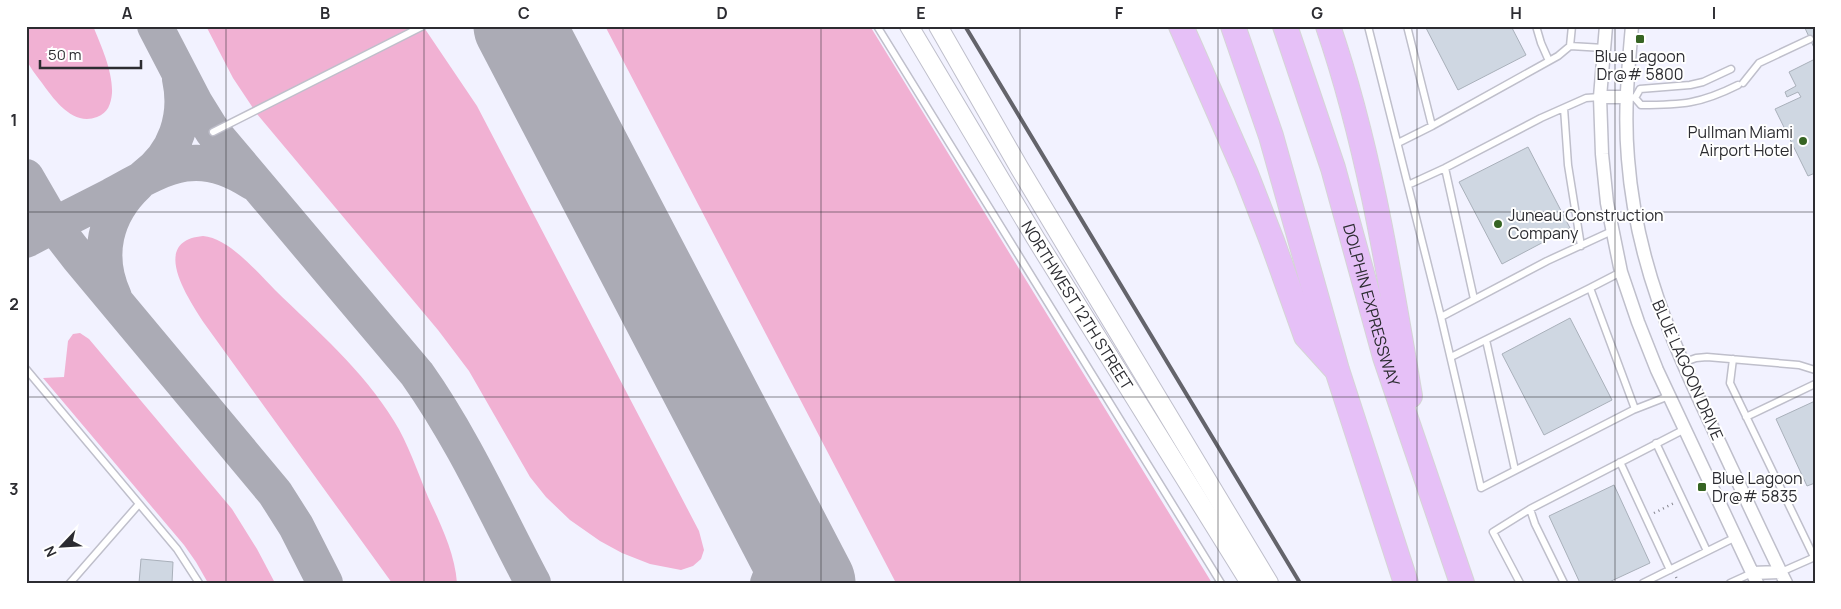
<svg xmlns="http://www.w3.org/2000/svg" width="1841" height="609" viewBox="0 0 1841 609" font-family="Manrope,sans-serif">
<style>
.green{fill:#f1b1d3}
.lines{fill:none;stroke-linecap:round;stroke-linejoin:round}
.taxiway{stroke:#ababb5;stroke-width:36}
.runway{stroke:#ababb5;stroke-width:91}
.building{fill:#cfd7e2;stroke:#a9b0ba}
.service-casing{stroke:#bfbfcb;stroke-width:9}
.minor-casing{stroke:#bfbfcb;stroke-width:15}
.secondary-casing{stroke:#bfbfcb;stroke-width:20}
.motorway-casing{stroke:#d5d5d6;stroke-width:26}
.path{stroke:#86868f;stroke-width:2.5;stroke-dasharray:1 4;stroke-linecap:butt}
.service{stroke:#fff;stroke-width:6}
.minor{stroke:#fff;stroke-width:12}
.secondary{stroke:#fff;stroke-width:18}
.motorway{stroke:#e6c0f7;stroke-width:24}
.rail{stroke:#64646b;stroke-width:4}
.grid{fill:none;stroke:#2c2c31;stroke-width:1;stroke-opacity:0.55}
.poi-dot{fill:#366423;stroke:#fff;stroke-width:2}
.labels{text-anchor:middle;stroke-width:4;stroke-linejoin:round;paint-order:stroke}
.poi-label{font-size:16px;fill:#2c2c31;stroke:#fff;text-anchor:start}
.street-label{font-size:16px;fill:#2c2c31;stroke:#fff}
.neatline{fill:none;stroke:#2c2c31;stroke-width:2}
.grid-label{font-size:16px;text-anchor:middle;font-weight:bold;fill:#2c2c31}
</style>
<rect width="100%" height="100%" fill="#f2f2ff"/>
<path class="green" d="M26,26h67c8,19 20,46 19,67 -1,11 -4,20 -15,24 -24,9 -42,-16 -55,-34 -5,-7 -14,-17 -16,-26 -2,-9 0,-21 0,-31z
M206,26h217l54,80 222,425 5,19 -3,9 -8,7 -12,4 -31,-6 -28,-11 -22,-12 -30,-21 -24,-23 -16,-20 -61,-106 -31,-41 -181,-216 -24,-36z
M605,26h265l342,557h-316z
M203,236c26,2 54,36 72,54 42,41 88,80 119,131 14,22 24,52 34,76 12,26 27,56 29,86h-65l-188,-260c-16,-25 -55,-82 -1,-87z
M80,333l9,6 143,170 25,40 18,34h-67l-12,-21 -12,-17 -141,-167 21,-1 4,-36 5,-7z"/>
<g class="lines">
<path class="taxiway" d="M155,26l40,77 18,29 204,242c46,65 79,139 116,209
M505,26l111,186
M26,177l29,50 24,31 196,235 21,33 29,57
M144,177c32,-23 44,-61 36,-98
M26,240c28,-15 57,-30 85,-44 52,-28 85,-51 141,-14
M114,297c-19,-41 -9,-83 23,-113
M766,499c8,28 15,56 2,84"/>
<path class="runway" d="M519,26l291,557"/>
</g>
<path class="building" d="M1425,26h86l15,29 -68,35z
M1804,26h11v24l-5,-11z
M1815,59v114l-7,3 -33,-67 26,-12 -3,-5 -11,5 -2,-5 11,-6 -7,-14z
M1528,147l42,81 -68,36 -43,-82z
M1570,318l42,82 -68,35 -42,-81z
M1815,401v82l-8,3 -31,-67z
M1614,485l36,78 -43,20h-27l-31,-67z
M141,559l32,3 -1,21h-33z"/>
<g class="lines">
<defs>
<path id="service" d="M877,26l344,557
M1368,26l73,291 106,-56 65,-30
M1407,26l25,100
M1536,26l5,17 8,18
M1570,46l2,-20
M1743,83l16,-20 51,-24
M1626,97l9,1 6,7c41,0 59,-1 97,-20
M1635,98l5,-9 50,-4 13,-3 28,-13
M1564,108l4,57 13,81
M213,132l210,-106
M1398,143l34,-17 126,-70 12,-10 34,2
M1445,168l29,131
M1408,185l37,-17 96,-50 45,-20 14,-1
M1590,288l31,-16
M1441,317l40,171 152,-78 36,-14
M1486,340l29,130
M1451,357l139,-69 45,121
M1733,359l-3,24 84,174
M1682,363l14,-5 11,-1 92,8 16,5
M26,369l151,180 22,34
M1746,417l69,-33
M1656,443l51,108
M1620,462l50,108
M1530,509l5,15 29,59
M1781,572l34,-15
M70,583l69,-79
M1520,583l-27,-51 37,-23 155,-80
M1643,583l93,-46
M1730,583l22,-10"/>
<path id="minor" d="M1606,26l-6,71 2,57 5,49 14,69 17,50 19,48 100,213
M1632,26c-4,45 -8,88 -4,133 8,103 44,184 88,276 23,49 46,99 70,148
M1600,97h26
M1752,573l29,-1"/>
<g id="secondary">
<path id="s1" d="M909,26l127,213 214,344"/>
<path d="M938,26l82,143 249,414"/>
</g>
<g id="motorway">
<path d="M1181,26l65,148 26,67 34,95 28,31"/>
<path d="M1233,26l38,110 66,234 69,213"/>
<path id="s2" d="M1285,26l48,142 52,189 77,226"/>
<path d="M1328,26c41,120 61,246 82,370"/>
</g>
</defs>
<use href="#service" class="service-casing"/>
<use href="#minor" class="minor-casing"/>
<use href="#secondary" class="secondary-casing"/>
<use href="#motorway" class="motorway-casing"/>
<path class="path" d="M1654,513l20,-10
M1676,577l3,6"/>
<use href="#service" class="service"/>
<use href="#minor" class="minor"/>
<use href="#secondary" class="secondary"/>
<use href="#motorway" class="motorway"/>
<path class="rail" d="M965,26l335,557"/>
</g>
<path class="grid" d="M226,26v557M424,26v557M623,26v557M821,26v557M1020,26v557M1218,26v557M1417,26v557M1615,26v557M26,212h1789M26,397h1789"/>
<g class="poi-dot">
<rect x="1635" y="34" width="10" height="10" rx="2.5"/>
<circle cx="1803" cy="141" r="5"/>
<circle cx="1498" cy="224" r="5"/>
<rect x="1697" y="482" width="10" height="10" rx="2.5"/>
</g>
<g class="labels">
<g class="poi-label">
<text x="1640" y="62" text-anchor="middle">Blue Lagoon<tspan x="1640" dy="18">Dr@# 5800</tspan></text>
<text x="1793" y="138" text-anchor="end">Pullman Miami<tspan x="1793" dy="18">Airport Hotel</tspan></text>
<text x="1508" y="221">Juneau Construction<tspan x="1508" dy="18">Company</tspan></text>
<text x="1712" y="484">Blue Lagoon<tspan x="1712" dy="18">Dr@# 5835</tspan></text>
</g>
<g class="street-label">
<text dy="6" stroke="none"><textPath href="#s2" startOffset="292">DOLPHIN EXPRESSWAY</textPath></text>
<text dy="6" stroke="none"><textPath href="#s1" startOffset="326">NORTHWEST 12TH STREET</textPath></text>
<text transform="translate(1688 370) rotate(66)" y="6">BLUE LAGOON DRIVE</text>
</g>
</g>
<rect width="1841" height="609" fill="none" stroke="#ffffff" stroke-width="55"/>
<g transform="translate(62 546) rotate(245)" stroke="#ffffff" stroke-width="4" paint-order="stroke">
<path d="M0-4L9 19L0 12L-9 19Z" fill="#2c2c31"/>
<text y="-8" font-size="14" font-weight="bold" text-anchor="middle" fill="#2c2c31">N</text>
</g>
<path d="M40 60v8h101v-8" fill="none" stroke="#2c2c31" stroke-width="2.5"/>
<text x="48" y="60" font-size="15" fill="#2c2c31" stroke="#ffffff" stroke-width="4" paint-order="stroke">50 m</text>
<rect x="28" y="28" width="1786" height="554" class="neatline"/>
<g class="grid-label">
<text x="127" y="19">A</text>
<text x="325" y="19">B</text>
<text x="524" y="19">C</text>
<text x="722" y="19">D</text>
<text x="921" y="19">E</text>
<text x="1119" y="19">F</text>
<text x="1317" y="19">G</text>
<text x="1516" y="19">H</text>
<text x="1714" y="19">I</text>
<text x="14" y="126">1</text>
<text x="14" y="310">2</text>
<text x="14" y="495">3</text>
</g>
</svg>
